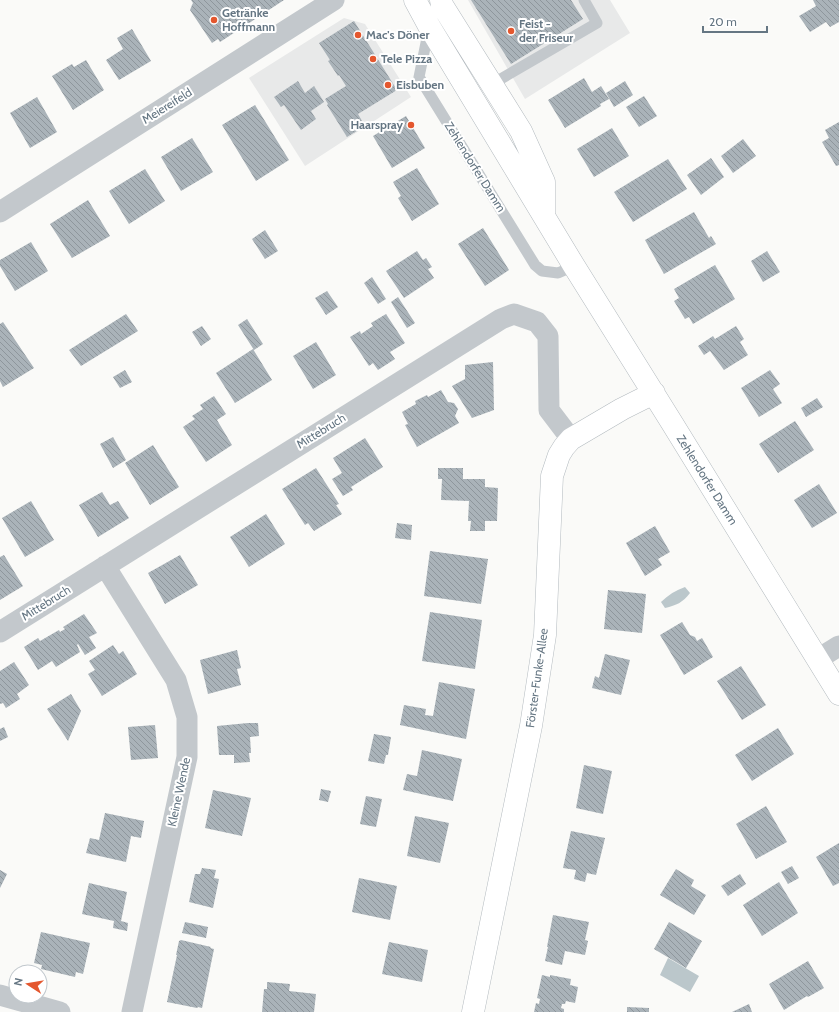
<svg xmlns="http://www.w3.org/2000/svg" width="839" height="1012" viewBox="0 0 839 1012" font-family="Cabin,sans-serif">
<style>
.built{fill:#e8e9e9}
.water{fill:#bbc7cb}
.building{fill:url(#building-back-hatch)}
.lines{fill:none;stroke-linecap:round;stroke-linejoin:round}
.secondary-casing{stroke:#b3babf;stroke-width:23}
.lane{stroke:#c3c8cc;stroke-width:11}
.street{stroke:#c3c8cc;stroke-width:21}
.secondary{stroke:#fff;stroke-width:22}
.poi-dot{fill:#e4572e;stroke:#fff;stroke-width:1.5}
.labels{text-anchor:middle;stroke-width:4;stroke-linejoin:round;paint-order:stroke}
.poi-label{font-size:12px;font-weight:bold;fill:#657683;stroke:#fff;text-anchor:start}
.street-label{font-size:12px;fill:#657683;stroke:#fff}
</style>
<defs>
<pattern id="building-back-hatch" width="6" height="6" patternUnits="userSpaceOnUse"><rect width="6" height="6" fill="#aab3b9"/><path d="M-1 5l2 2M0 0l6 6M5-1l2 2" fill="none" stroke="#8e969c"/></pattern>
</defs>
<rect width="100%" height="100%" fill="#fafaf8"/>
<path class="built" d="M468,0h142l20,33 -105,66z
M344,18l21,6 46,73 -106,69 -56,-88z"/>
<path class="water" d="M685,587l5,6c-8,10 -13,12 -25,15l-4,-6c7,-7 15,-12 24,-15z
M668,958l31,18 -9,16 -30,-17z"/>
<path class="building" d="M191,0h93l-64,42 -2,-3 -6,4 -22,-33 2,-5 1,-2z
M471,0h100l12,19 -72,45z
M813,0h26v22l-9,5 -4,-5 -16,10 -11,-16 17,-10z
M354,21l43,69 -39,24 7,12 -18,11 -20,-32 1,-1 -3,-5 21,-13 -7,-11 -1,1 -10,-15 2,-1 -11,-17z
M132,29l19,32 -32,19 -13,-20 17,-11 -6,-11z
M86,60l18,30 -31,20 -21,-34 20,-12 2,3z
M584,78l8,14 9,-6 8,13 -9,5 1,2 -36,22 -17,-28z
M298,81l7,12 9,-7 10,16 -13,9 5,8 -15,11 -17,-25 -3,2 -7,-10z
M625,81l8,14 -19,12 -8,-14z
M644,96l13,20 -18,11 -13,-20z
M37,97l20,35 -27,16 -20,-35z
M255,105l34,55 -33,21 -34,-56z
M406,116l19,32 -33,20 -19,-32z
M839,122v43l-3,1 -14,-24 7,-4 -4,-8z
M612,128l17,28 -35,21 -17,-28z
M192,138l21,34 -32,19 -20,-34z
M743,139l13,17 -23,17 -12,-17z
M711,158l13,19 -23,18 -14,-20z
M668,159l19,30 -54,33 -19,-30z
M417,168l22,36 -27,17 -14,-23 3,-2 -8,-14z
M145,169l20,32 -36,23 -20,-33z
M88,200l22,36 -38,22 -22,-34z
M694,212l15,26 2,-2 5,8 -52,30 -19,-34z
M483,228l26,42 -24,16 -27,-42z
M265,230l13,21 -13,8 -13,-20z
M31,242l17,29 -33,20 -15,-25v-6z
M417,251l6,9 3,-2 6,9 -4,2 6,9 -30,20 -18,-27z
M767,251l13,21 -17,10 -12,-21z
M715,265l20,34 -42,25 -4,-7 -4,2 -11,-18 5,-3 -5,-9z
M372,277l14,22 -8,5 -14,-21z
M327,291l11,16 -12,8 -11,-17z
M398,297l17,26 -8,5 -16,-26z
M126,314l12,17 -57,35 -12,-16z
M386,314l19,29 -15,9 5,7 -17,11 -5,-7 -4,3 -19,-29 10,-6 1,3 12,-8 -2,-3z
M247,319l16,25 -9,6 -16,-25z
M3,322l31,46 -31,19 -3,-6v-57z
M202,326l9,13 -10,7 -9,-14z
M736,326l8,13 -4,3 8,13 -24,15 -14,-19 -6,4 -6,-9 15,-10 2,3z
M316,342l20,33 -23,14 -20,-33z
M253,349l19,31 -37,23 -19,-30z
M493,362l1,48 -22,8 -20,-32 13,-7v-14z
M125,370l7,12 -12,6 -7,-11z
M770,370l10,14 -7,5 9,14 -23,14 -18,-29z
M441,390l7,12 6,1 4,6 -3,7 4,7 -42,24 -12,-22 3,-1 -6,-12 14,-8 -1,-3 12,-6 1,2z
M214,396l12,18 -9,6 15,25 -26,17 -23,-35 12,-8 -3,-3 11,-7 -3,-4z
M817,398l6,9 -17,10 -5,-9z
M795,421l19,29 -36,23 -19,-29z
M113,437l13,23 -13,8 -13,-24z
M365,438l18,29 -32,20 2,3 -10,6 -11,-17 10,-6 -9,-15z
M153,445l26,42 -29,18 -25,-42z
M316,468l23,36 -3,1 6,9 -28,17 -6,-8 -3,2 -23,-36z
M438,468h25v11h22v8l13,1 -1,33h-12v10h-15l1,-10h-3l1,-20 -28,-1 1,-21h-4z
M819,484l18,29 -25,15 -18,-28z
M102,492l8,13 8,-4 11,17 -31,19 -19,-32z
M31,501l23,39 -29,17 -23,-39z
M266,514l19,30 -36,23 -19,-30z
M397,523l15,2 -1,15 -16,-2z
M655,526l15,26 -12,7 4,6 -17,11 -19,-33z
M430,551l58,8 -7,45 -57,-8z
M4,555l19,31 -23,14v-43z
M180,555l18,30 -33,19 -17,-31z
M608,590l38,4 -4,39 -38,-4z
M430,612l52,8 -7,49 -53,-8z
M84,614l13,19 -8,4 7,11 -11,7 -7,-11 -1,1 3,7 -24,15 -4,-6 -14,9 -14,-23 14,-9 2,3 19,-11 1,2 5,-3 -2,-2z
M682,622l8,13 5,2 2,4 5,-3 11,19 -29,18 -24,-40z
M113,645l6,9 4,-3 14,23 -35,22 -14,-22 7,-4 -6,-9z
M237,650l4,18 -4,1 4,16 -33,9 -8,-34z
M605,654l25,6 -9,35 -29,-7 3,-12 4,2z
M14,662l15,23 -12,9 3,5 -14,9 -3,-5 -3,1v-33z
M741,666l25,39 -24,15 -25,-39z
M439,682l36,7 -9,50 -66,-14 4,-20 22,4 -1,6 8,1z
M71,694l10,17 -13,30 -21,-32z
M248,723h10l1,13 -9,1 1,16h-2l1,9 -16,1v-8h-15l-2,-29z
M155,725l3,33 -27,2 -3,-33z
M4,727l4,10 -8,4v-12z
M778,728l16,26 -42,27 -17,-26z
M374,734l17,3 -3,18h-2l-2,9 -16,-3z
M422,750l40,9 -9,42 -50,-11 4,-16 10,2z
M584,765l28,6 -9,43 -27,-6z
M321,789l10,2 -3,11 -9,-2z
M213,790l38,8 -9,38 -37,-8z
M366,796l16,3 -6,28 -16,-3z
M766,806l21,36 -31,17 -20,-35z
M105,813l39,8 -3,17 -10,-2 -5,26 -40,-9 4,-15 9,2z
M415,816l34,7 -9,40 -33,-7z
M571,831l34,7 -9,37 -9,-2 -2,9 -11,-3 2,-9 -13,-2z
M839,843v40l-6,3 -17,-29z
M792,866l7,12 -11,6 -7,-12z
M202,868l14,2 -2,8 5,1 -6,29 -24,-6 6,-28h5z
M676,869l18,11 -3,6 15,9 -12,20 -34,-20z
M0,870l7,4 -7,14z
M740,874l6,10 -18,12 -7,-10z
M359,878l38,8 -7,34 -38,-8z
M779,882l19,31 -36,23 -19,-31z
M89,883l38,9 -6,29 7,2 -1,8 -14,-3 1,-7 -32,-7z
M553,915l36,7 -4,18 3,1 -3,14 -20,-4 -3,14 -17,-4 3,-14h-1z
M185,922l23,5 -2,11 -24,-5z
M669,922l33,19 -16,27 -32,-19z
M41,932l49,11 -7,31 -7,-2 -1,5 -34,-8 1,-4 -8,-2z
M181,940l30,7 -1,1 4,1 -12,59 -4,-1 -1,1 -30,-6 10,-47h-1l3,-14z
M389,942l39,8 -6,32 -40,-8z
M808,961l16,27 -16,9 -1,-1 -23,14 -15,-26z
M542,975l8,2v-2l21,4 -1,6 8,2 -3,16 -9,-2 -1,3h-3l-1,4 3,1v3h-30l2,-9 3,1 1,-5 -3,-1z
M267,982l23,2 -1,7 27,3 -2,18h-52l2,-23h3z
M749,1004l3,8h-20z
M627,1007l22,1v4h-22z"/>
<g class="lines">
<defs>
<path id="secondary" d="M415,0l14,26 145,240 98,157 167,271
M441,0l1,5 79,126 23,51v32
M473,1012l58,-286 14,-91 7,-159 7,-21 5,-8 7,-8 51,-30 32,-16"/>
</defs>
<use href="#secondary" class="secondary-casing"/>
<path class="lane" d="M429,28l-10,49 116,188 7,6 16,2 16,-7
M492,84l105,-61 -13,-23"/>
<path class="street" d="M0,212l334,-212
M105,566l71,114 11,37v40l-55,255
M0,632l501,-313 13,-5 23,8 11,14 1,74 22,29
M818,659l21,-13
M0,995l60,17"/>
<use href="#secondary" class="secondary"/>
</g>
<g class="poi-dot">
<circle cx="214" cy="20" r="4"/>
<circle cx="511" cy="31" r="4"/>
<circle cx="358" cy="35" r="4"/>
<circle cx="373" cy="59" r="4"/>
<circle cx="388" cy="85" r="4"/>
<circle cx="411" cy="125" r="4"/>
</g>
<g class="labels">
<g class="poi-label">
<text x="222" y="17">Getränke<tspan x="222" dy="14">Hoffmann</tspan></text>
<text x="519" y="28">Feist -<tspan x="519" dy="14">der Friseur</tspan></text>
<text x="366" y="39">Mac's Döner</text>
<text x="381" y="63">Tele Pizza</text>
<text x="396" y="89">Eisbuben</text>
<text x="403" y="129" text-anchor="end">Haarspray</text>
</g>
<g class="street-label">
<text transform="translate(167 106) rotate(-32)" y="4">Meiereifeld</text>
<text transform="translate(475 167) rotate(58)" y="4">Zehlendorfer Damm</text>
<text transform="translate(321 431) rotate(-32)" y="4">Mittebruch</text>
<text transform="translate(707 480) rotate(58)" y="4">Zehlendorfer Damm</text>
<text transform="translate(46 603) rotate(-32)" y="4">Mittebruch</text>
<text transform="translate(537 678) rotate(-82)" y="4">Förster-Funke-Allee</text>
<text transform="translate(179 792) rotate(-78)" y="4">Kleine Wende</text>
</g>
</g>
<g transform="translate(28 984) rotate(282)"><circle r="19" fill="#ffffff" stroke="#c1c8cd"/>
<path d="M0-3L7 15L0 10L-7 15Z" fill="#e4572e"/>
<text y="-6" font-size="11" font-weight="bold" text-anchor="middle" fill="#657683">N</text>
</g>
<path d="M703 26v6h64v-6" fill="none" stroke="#657683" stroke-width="2"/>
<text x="709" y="26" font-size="12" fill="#657683" stroke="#ffffff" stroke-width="3" paint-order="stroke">20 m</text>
</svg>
